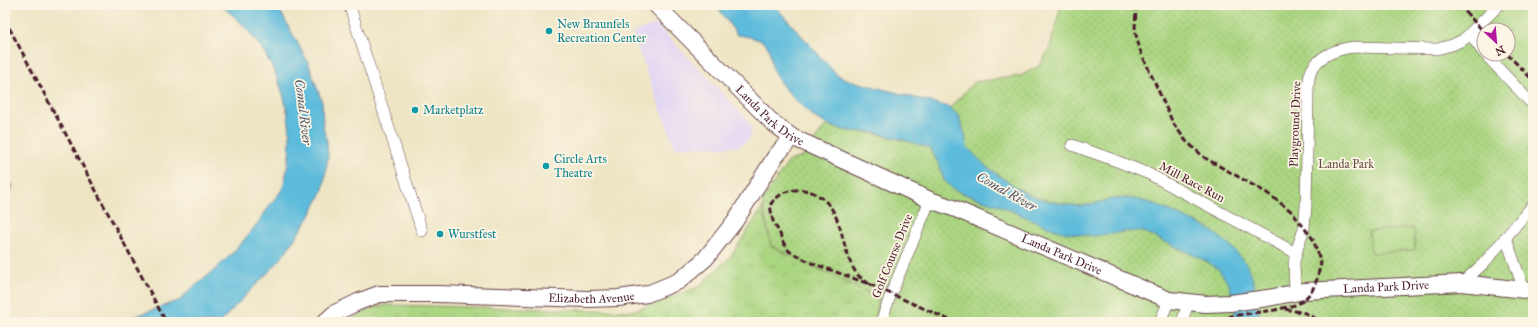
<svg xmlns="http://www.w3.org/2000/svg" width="1538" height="327" viewBox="0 0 1538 327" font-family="'IM FELL Great Primer',serif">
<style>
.built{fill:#e0d4f4}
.grass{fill:url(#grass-tufts);stroke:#7a7a56}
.park{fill:url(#park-dots);stroke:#7a7a56;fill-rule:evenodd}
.garden{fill:#aad581;stroke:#7a7a56}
.water{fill:#5dbbdb;stroke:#546d83}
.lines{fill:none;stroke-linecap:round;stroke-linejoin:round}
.street-casing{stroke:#633d42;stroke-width:12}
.secondary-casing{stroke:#633d42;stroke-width:18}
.street{stroke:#fff;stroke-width:11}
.secondary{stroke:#fff;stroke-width:16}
.rail{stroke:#4a1f2b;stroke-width:3;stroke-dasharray:6 3;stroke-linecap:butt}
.culture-dot{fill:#0f9aa8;stroke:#fcf5e5;stroke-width:1.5}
.labels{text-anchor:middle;stroke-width:3.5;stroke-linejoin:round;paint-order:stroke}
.culture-label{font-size:12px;fill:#0d838f;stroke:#fcf5e5;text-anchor:start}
.street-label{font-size:12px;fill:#4a1f2b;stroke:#fcf5e5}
.park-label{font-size:12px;fill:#624c40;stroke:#fcf5e5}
.water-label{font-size:13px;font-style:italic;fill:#515669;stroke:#fcf5e5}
</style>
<defs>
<pattern id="grass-tufts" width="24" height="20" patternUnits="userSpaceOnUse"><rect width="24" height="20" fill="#aad581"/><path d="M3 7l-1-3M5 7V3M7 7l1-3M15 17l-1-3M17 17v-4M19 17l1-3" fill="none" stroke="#94b670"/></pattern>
<pattern id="park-dots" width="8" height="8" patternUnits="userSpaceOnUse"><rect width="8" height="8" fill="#aad581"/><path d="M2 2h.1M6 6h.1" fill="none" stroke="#94b670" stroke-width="1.8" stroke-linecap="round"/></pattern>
</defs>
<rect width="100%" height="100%" fill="#fcf5e5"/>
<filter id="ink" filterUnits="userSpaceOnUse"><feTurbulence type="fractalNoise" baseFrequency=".025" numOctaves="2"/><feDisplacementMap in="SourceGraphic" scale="8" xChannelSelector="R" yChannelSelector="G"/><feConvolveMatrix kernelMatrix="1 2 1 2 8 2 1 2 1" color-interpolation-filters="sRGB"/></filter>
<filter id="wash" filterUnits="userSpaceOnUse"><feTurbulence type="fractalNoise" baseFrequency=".012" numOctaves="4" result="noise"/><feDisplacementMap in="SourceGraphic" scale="16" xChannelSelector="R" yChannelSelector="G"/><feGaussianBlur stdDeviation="0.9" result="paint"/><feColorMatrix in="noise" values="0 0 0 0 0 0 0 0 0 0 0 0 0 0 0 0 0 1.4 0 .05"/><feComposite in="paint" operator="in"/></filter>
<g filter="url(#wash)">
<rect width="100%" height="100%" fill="#eee5c5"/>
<path class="built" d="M656,24l90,94 6,11 -3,12 -13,6h-61l-43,-114z"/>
<path class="grass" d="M763,207l8,39 108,52 -5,24h-528l28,-15 16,-2 242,6 66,-24 33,-31z"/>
<path class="park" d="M1061,5h459l13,13v304h-659l5,-24 -108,-52 -9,-46 27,-39 13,-4 24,-32 23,6 19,1 49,11 57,-61 46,-6 19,-10 10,-16zM1484,30h24v24h-24z"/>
<path class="garden" d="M1414,228l1,22 -44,3 -2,-22z"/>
<path class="water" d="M220,5h55l5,6 28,51 14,40 1,24 4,15 1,16 -5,33 -14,28 -29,42 -60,62h-112c20,-2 39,-10 58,-17 4,-2 10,-3 14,-5 4,-3 7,-8 11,-11 31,-23 56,-49 77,-81 4,-7 11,-13 14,-19 3,-6 4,-15 5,-21 13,-60 -18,-128 -67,-163z
M716,5h58l63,70 12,5 100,27 12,11 -2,1 6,15 2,13 20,20 30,21 13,7 19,6 22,4 12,1 29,-7 16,-1 12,2 14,4 54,24 23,18 16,19 7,18 5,30 -1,9h-22l-2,-16 -5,-22 -10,-14 -11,-8 -64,-30 -7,-1 -13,1 -30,4 -26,-3 -12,-3 -58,-25 -36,-12 -9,-4 -9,-9 -6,-17 -7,-14 -2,-1c-19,-7 -39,-12 -59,-16 -7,-1 -14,0 -21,-1 -14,-3 -28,-8 -39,-17 -7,-7 -26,-25 -31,-33 -18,-26 6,-40 -42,-46z"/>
</g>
<g filter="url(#ink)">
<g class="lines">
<defs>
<path id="street" d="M352,5l-1,5 71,221
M1470,34l14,19
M1485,54l48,51
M1072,145l42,15 35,14 147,79
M5,187h1
M1506,238l18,52
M1462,283l22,-20 49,-58
M1295,292l-1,-30 5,-19 5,-14 2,-23 2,-107c0,-9 0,-18 2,-25 6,-18 27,-25 44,-27l83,2 15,-4 11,-5 36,-35
M881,322l10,-28 39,-94
M1160,322l9,-22
M1182,322l6,-19"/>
<g id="secondary">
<path id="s1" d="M656,5l116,117 20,15 138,63 23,8 216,92 37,4 24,-1 38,-5 36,-7 158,-8 71,8"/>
<path id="s2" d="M325,322l10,-9 23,-11 21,-8h59l150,5 30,-1 29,-4 32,-13 26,-22 30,-38 40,-64 17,-20"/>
</g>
</defs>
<use href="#street" class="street-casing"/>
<use href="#secondary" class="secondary-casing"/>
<use href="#street" class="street"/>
<use href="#secondary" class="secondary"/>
<path class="rail" d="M1136,5l-1,26 5,19 33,73 13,18 19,17 62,35 24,18 22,28 8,24 -4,16 -5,12 -9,10 -8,4 -20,5 -44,6 -12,6
M1459,5l25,27
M5,20l161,302
M1507,54l26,26
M869,284c-3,-3 -9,-6 -12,-10 -18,-24 -11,-63 -41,-80 -6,-3 -14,-5 -21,-4 -11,1 -18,6 -25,15l3,16 7,13 3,8 6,9 20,11 60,22 85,38
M1285,309l20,4 17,9"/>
</g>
</g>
<g class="culture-dot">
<circle cx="549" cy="31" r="4"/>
<circle cx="415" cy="110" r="4"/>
<circle cx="546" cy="166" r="4"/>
<circle cx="440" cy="234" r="4"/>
</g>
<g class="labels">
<g class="culture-label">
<text x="557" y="28">New Braunfels<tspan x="557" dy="14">Recreation Center</tspan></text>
<text x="423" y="114">Marketplatz</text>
<text x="554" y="163">Circle Arts<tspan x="554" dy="14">Theatre</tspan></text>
<text x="448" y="238">Wurstfest</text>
</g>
<g class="street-label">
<text dy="4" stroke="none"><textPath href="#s1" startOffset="159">Landa Park Drive</textPath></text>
<text transform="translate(1295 124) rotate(-88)" y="4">Playground Drive</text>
<text transform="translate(1192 182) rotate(28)" y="4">Mill Race Run</text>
<text dy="4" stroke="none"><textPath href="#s1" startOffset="484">Landa Park Drive</textPath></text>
<text transform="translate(892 256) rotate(-68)" y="4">Golf Course Drive</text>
<text dy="4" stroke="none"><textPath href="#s1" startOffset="819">Landa Park Drive</textPath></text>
<text dy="4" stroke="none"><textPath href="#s2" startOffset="274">Elizabeth Avenue</textPath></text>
</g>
<g class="park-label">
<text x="1346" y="168">Landa Park</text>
</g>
<g class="water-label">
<text transform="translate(304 112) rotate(83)" y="5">Comal River</text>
<text transform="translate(1007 191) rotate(29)" y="5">Comal River</text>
</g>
</g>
<rect width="1538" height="327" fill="none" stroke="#fcf5e5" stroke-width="20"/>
<g transform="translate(1496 42) rotate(154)"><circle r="19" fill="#fcf5e5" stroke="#b59f9b"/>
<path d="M0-3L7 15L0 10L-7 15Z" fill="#b5179e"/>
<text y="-6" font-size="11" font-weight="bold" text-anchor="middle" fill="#4a1f2b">N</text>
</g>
</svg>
